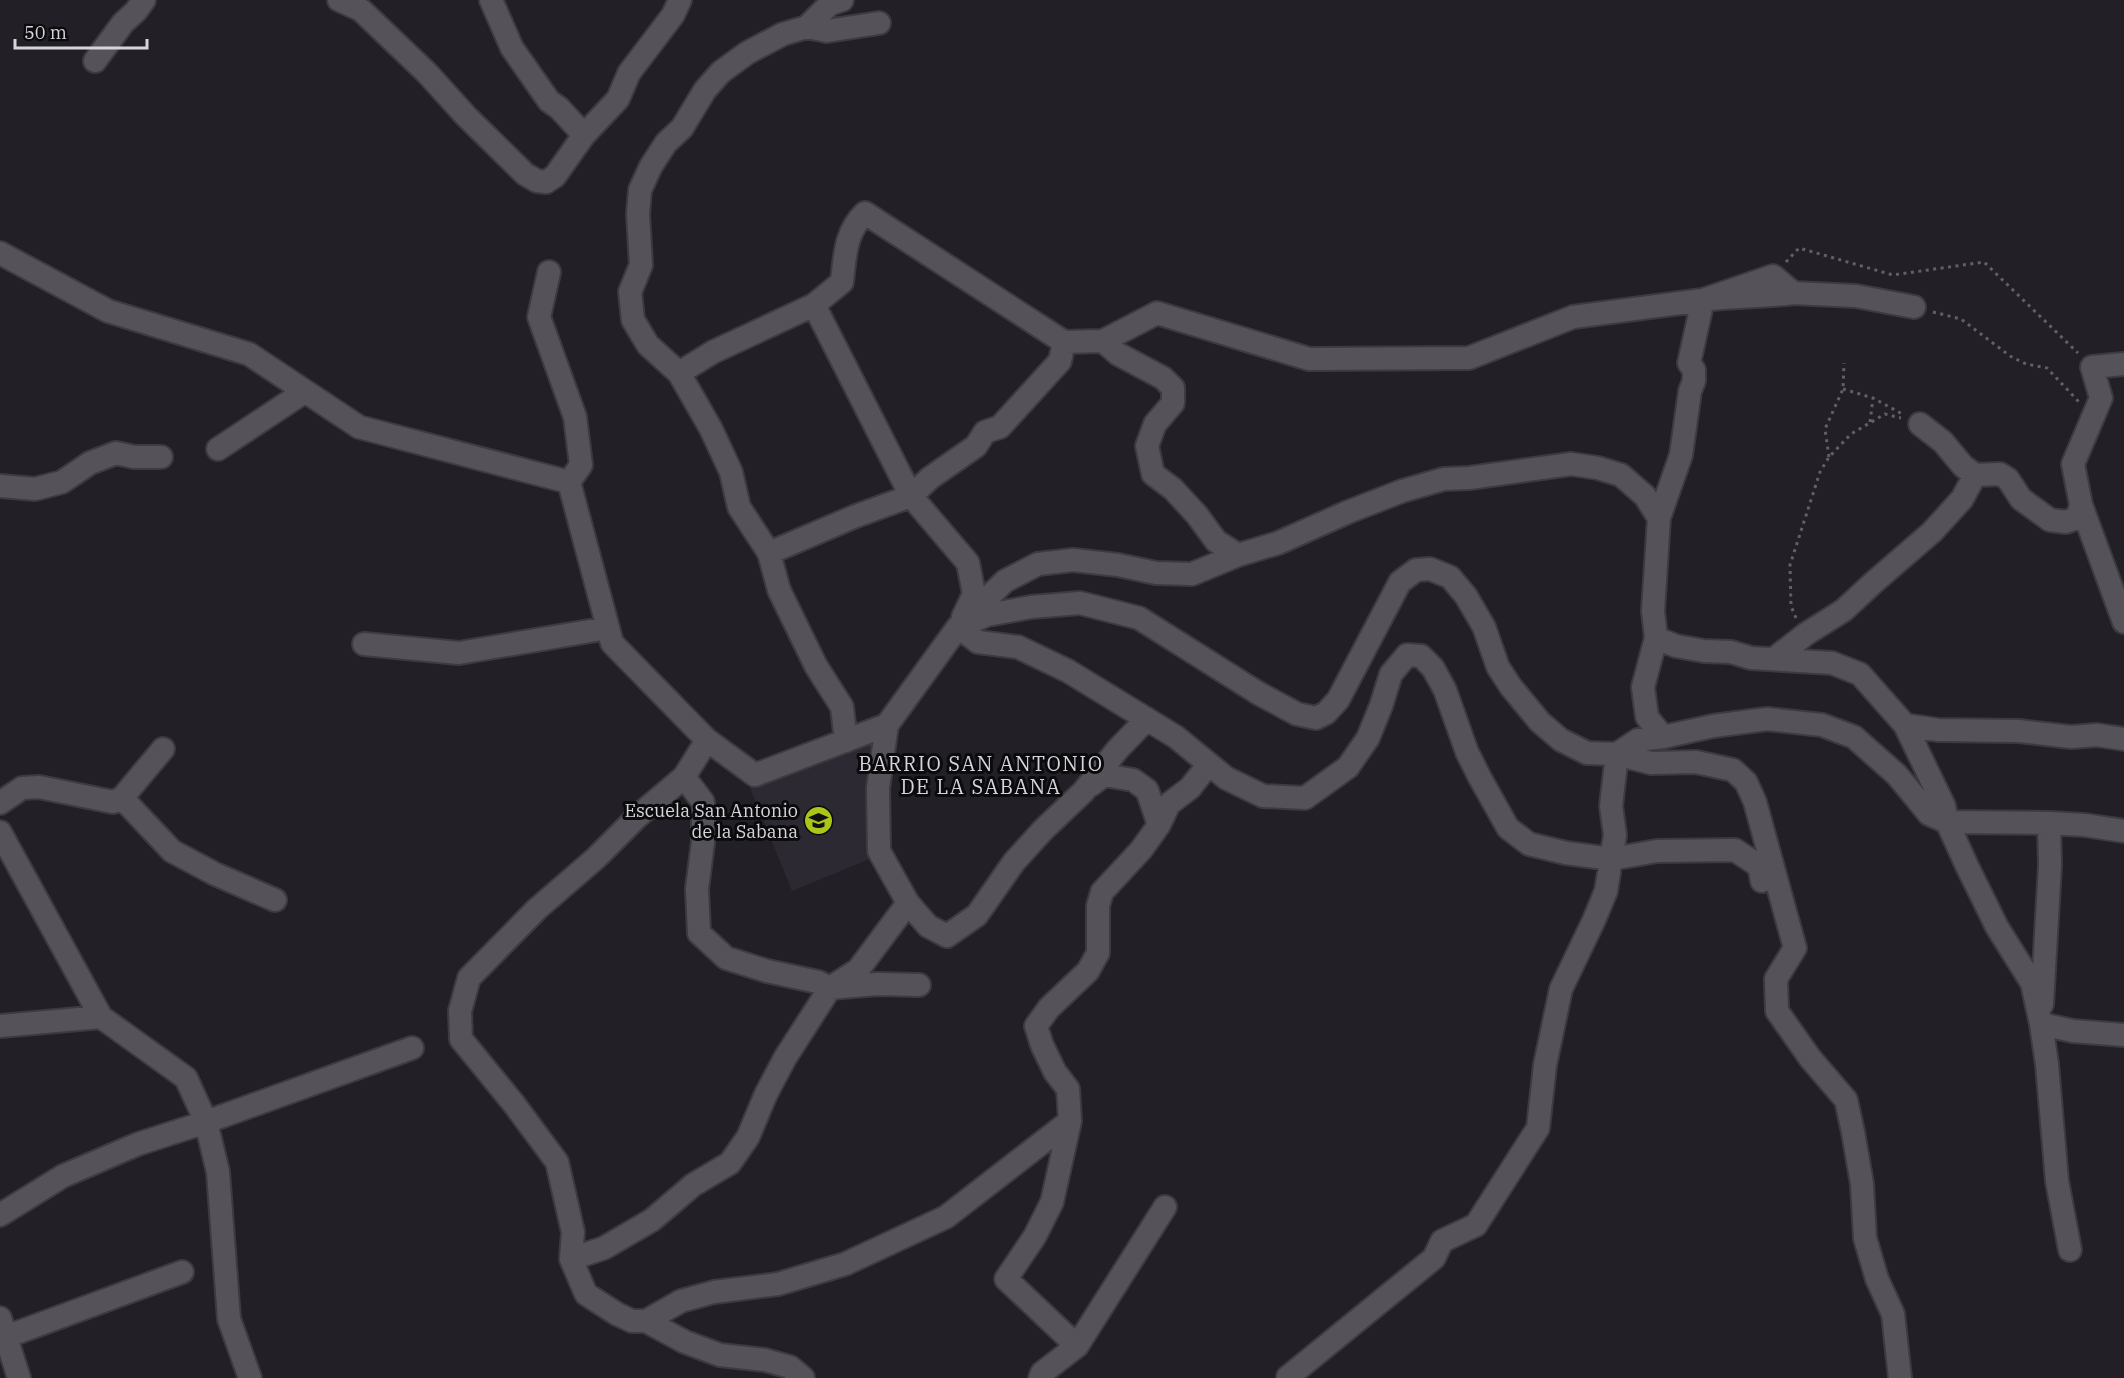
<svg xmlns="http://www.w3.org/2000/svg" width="2124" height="1378" viewBox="0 0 2124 1378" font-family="'IBM Plex Serif',serif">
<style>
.built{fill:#2c2933}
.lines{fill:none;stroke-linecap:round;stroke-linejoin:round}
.minor-casing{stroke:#3c3b3f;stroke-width:26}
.path{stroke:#626066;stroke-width:3;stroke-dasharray:3 4.5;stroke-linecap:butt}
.minor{stroke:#555359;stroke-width:22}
.labels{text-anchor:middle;stroke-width:6;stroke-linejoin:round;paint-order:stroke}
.poi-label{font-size:18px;fill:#d6d5d9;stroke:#0b0a0d;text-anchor:end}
.neighbourhood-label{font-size:20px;letter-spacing:1.5px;fill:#d6d5d9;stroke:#0b0a0d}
</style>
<rect width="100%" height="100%" fill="#222026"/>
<path class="built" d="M877,741l-5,117 -80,33 -43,-106z"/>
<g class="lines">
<defs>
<path id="minor" d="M339,0l22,10 66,63 39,43 59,58 12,7 9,1 9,-6 29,-41 34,-36 11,-26 44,-58 7,-15
M491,0l21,48 37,53 10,7 25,27
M842,0l-12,4 -23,23 -24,7 -36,19 -26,19 -16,18 -23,38 -16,15 -15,23 -11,24 -2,24 3,51 -11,27 3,28 15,25 31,28 32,56 20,43 8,35 30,46 10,37 37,76 26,41 4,34
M807,27l20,4 52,-8
M95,61l28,-38 13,-12 8,-11
M0,253l108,58 141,43 110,73 210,55 43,161 95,97 48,35 132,-50 71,-98 47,-46 33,-17 35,-4 45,5 38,8 36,1 46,-19 40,-12 70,-31 54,-21 42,-12 25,-1 102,-14 27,4 23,7 24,21 14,22 -6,93 3,27 -13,49 4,30 16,20
M549,272l-10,45 36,100 6,48 -12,17
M1103,341l15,13 45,24 10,10v15l-18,21 -8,22 6,28 20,15 24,26 19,26 22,14
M2124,364l-32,3 9,31 -28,66 8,41 43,117
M679,373l34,-21 101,-47
M1920,424l23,18 20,24 12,9 25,-1 8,5 13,20 29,21 16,2 11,-4 4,-13
M218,449l86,-57
M0,486l35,3 27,-7 28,-19 26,-10 18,4h27
M1659,518l22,-63 9,-64 4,-10v-11l-5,-7 14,-63c30,-4 60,-3 90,-7
M769,553l87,-37 55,-20 19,-18 46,-32 9,-14 15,-5 60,-66 4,-19
M963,617l11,-23 -6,-31 -57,-67 -97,-191 28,-23c3,-26 3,-50 23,-69l199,129 39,-1 54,-28 152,46 160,-1 104,-41 130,-17 70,-24 20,17 63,3 58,11
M968,623l19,-8 44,-8 49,-4 59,15 119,75 39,21 19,4 10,-5 12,-13 62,-118 16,-12 14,-1 20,8 16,19 18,31 14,40 13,20 29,35 21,18 26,13 30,1 34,9 45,-1 37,8 13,12 9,20 40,146 -19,31 1,32 33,47 36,42 7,32 9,52 3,54 12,41 16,35 7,64
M958,627l20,15 40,5 50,24 108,66 50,41 37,18 42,2 43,-31 20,-29 13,-32 10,-32 16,-19 14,1 12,12 12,22 22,62 13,26 28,50 21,16 37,9 45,6 46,-8 78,-1 24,16 3,15
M1656,638l20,8 28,5 27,1 20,6 81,5 28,11 45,51 39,81 3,16 20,44 30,61 35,56 9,41 6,40 10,117 13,69
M364,644l95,9 149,-25
M1774,659l32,-25 38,-24 29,-27 59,-51 30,-33 13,-24
M887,725l-9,63 1,63 29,52 20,23 19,10 30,-21 37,-53 29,-32 40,-38 35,-43 29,-30
M1905,725l33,5 81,1 52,6 26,-2 27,4
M707,740l-23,37 -46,39 -42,42 -59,51 -68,69 -9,33 1,28 53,65 43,58 16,70 -2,27 15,35 31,20 15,7h14l39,21 35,13 45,5 25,7 13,11
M1617,754l21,-14 25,-3 50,-11 54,-7 55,6 32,12 43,38 32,39 18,8 102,1 35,2 40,6
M684,777l19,25v40l-6,47 2,44 27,25 41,13 51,11 12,6 47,-4 42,1
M1091,785l13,-10 29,5 14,10 12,35
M122,798l50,53 43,23 60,26
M0,803l22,-15 17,-1 74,15 9,-4 41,-49
M0,832l101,185 85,61 20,44 12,50 11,147 21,59
M2042,1004l8,-139 -1,-42
M2041,1024l32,7 51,4
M0,1026l101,-9
M0,1215l63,-39 75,-32 68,-22 206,-74
M571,1259l33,-11 48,-28 41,-35 37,-22 18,-26 18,-43 19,-36 45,-70 28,-18 50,-67
M0,1318l19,60
M646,1321l35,-20 33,-9 64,-8 67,-20 101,-47 124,-96
M0,1339l182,-67
M1077,1346l-71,-67 29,-43 17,-34 18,-81 -2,-32 -13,-17 -13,-27 -6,-19 13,-18 39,-37 10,-18v-47l4,-14 39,-42 18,-25 10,-21 21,-16 19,-24
M1288,1377l146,-119 8,-17 34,-16 62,-97 7,-63 16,-76 33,-69 12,-29 9,-56 -4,-29 6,-52
M1040,1378l2,-5 35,-27 88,-139"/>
</defs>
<use href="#minor" class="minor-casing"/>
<path class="path" d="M1786,262l13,-14 94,27 91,-13 94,91
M1933,312l28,7 49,37 16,8 21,4 32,34
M1843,389l30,9 31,17
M1870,422l3,-24
M1829,457l-4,-28 18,-40 1,-26
M1796,618l-5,-12 -1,-41 30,-93 9,-15 22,-23 34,-20 16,4"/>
<use href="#minor" class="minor"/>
</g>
<defs>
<symbol id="school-disc" viewBox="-11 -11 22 22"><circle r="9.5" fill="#aac719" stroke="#0b0a0d"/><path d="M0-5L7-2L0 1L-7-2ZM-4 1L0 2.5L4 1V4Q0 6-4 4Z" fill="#111"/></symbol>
</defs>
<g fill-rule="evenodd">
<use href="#school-disc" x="802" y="804" width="33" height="33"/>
</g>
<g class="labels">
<g class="poi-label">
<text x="798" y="817">Escuela San Antonio<tspan x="798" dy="21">de la Sabana</tspan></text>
</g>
<g class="neighbourhood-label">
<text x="981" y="771">BARRIO SAN ANTONIO<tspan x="981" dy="23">DE LA SABANA</tspan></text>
</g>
</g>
<path d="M15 39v9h132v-9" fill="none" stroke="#d6d5d9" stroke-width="3"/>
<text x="24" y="39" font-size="18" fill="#d6d5d9" stroke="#0b0a0d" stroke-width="4.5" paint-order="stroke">50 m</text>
</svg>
